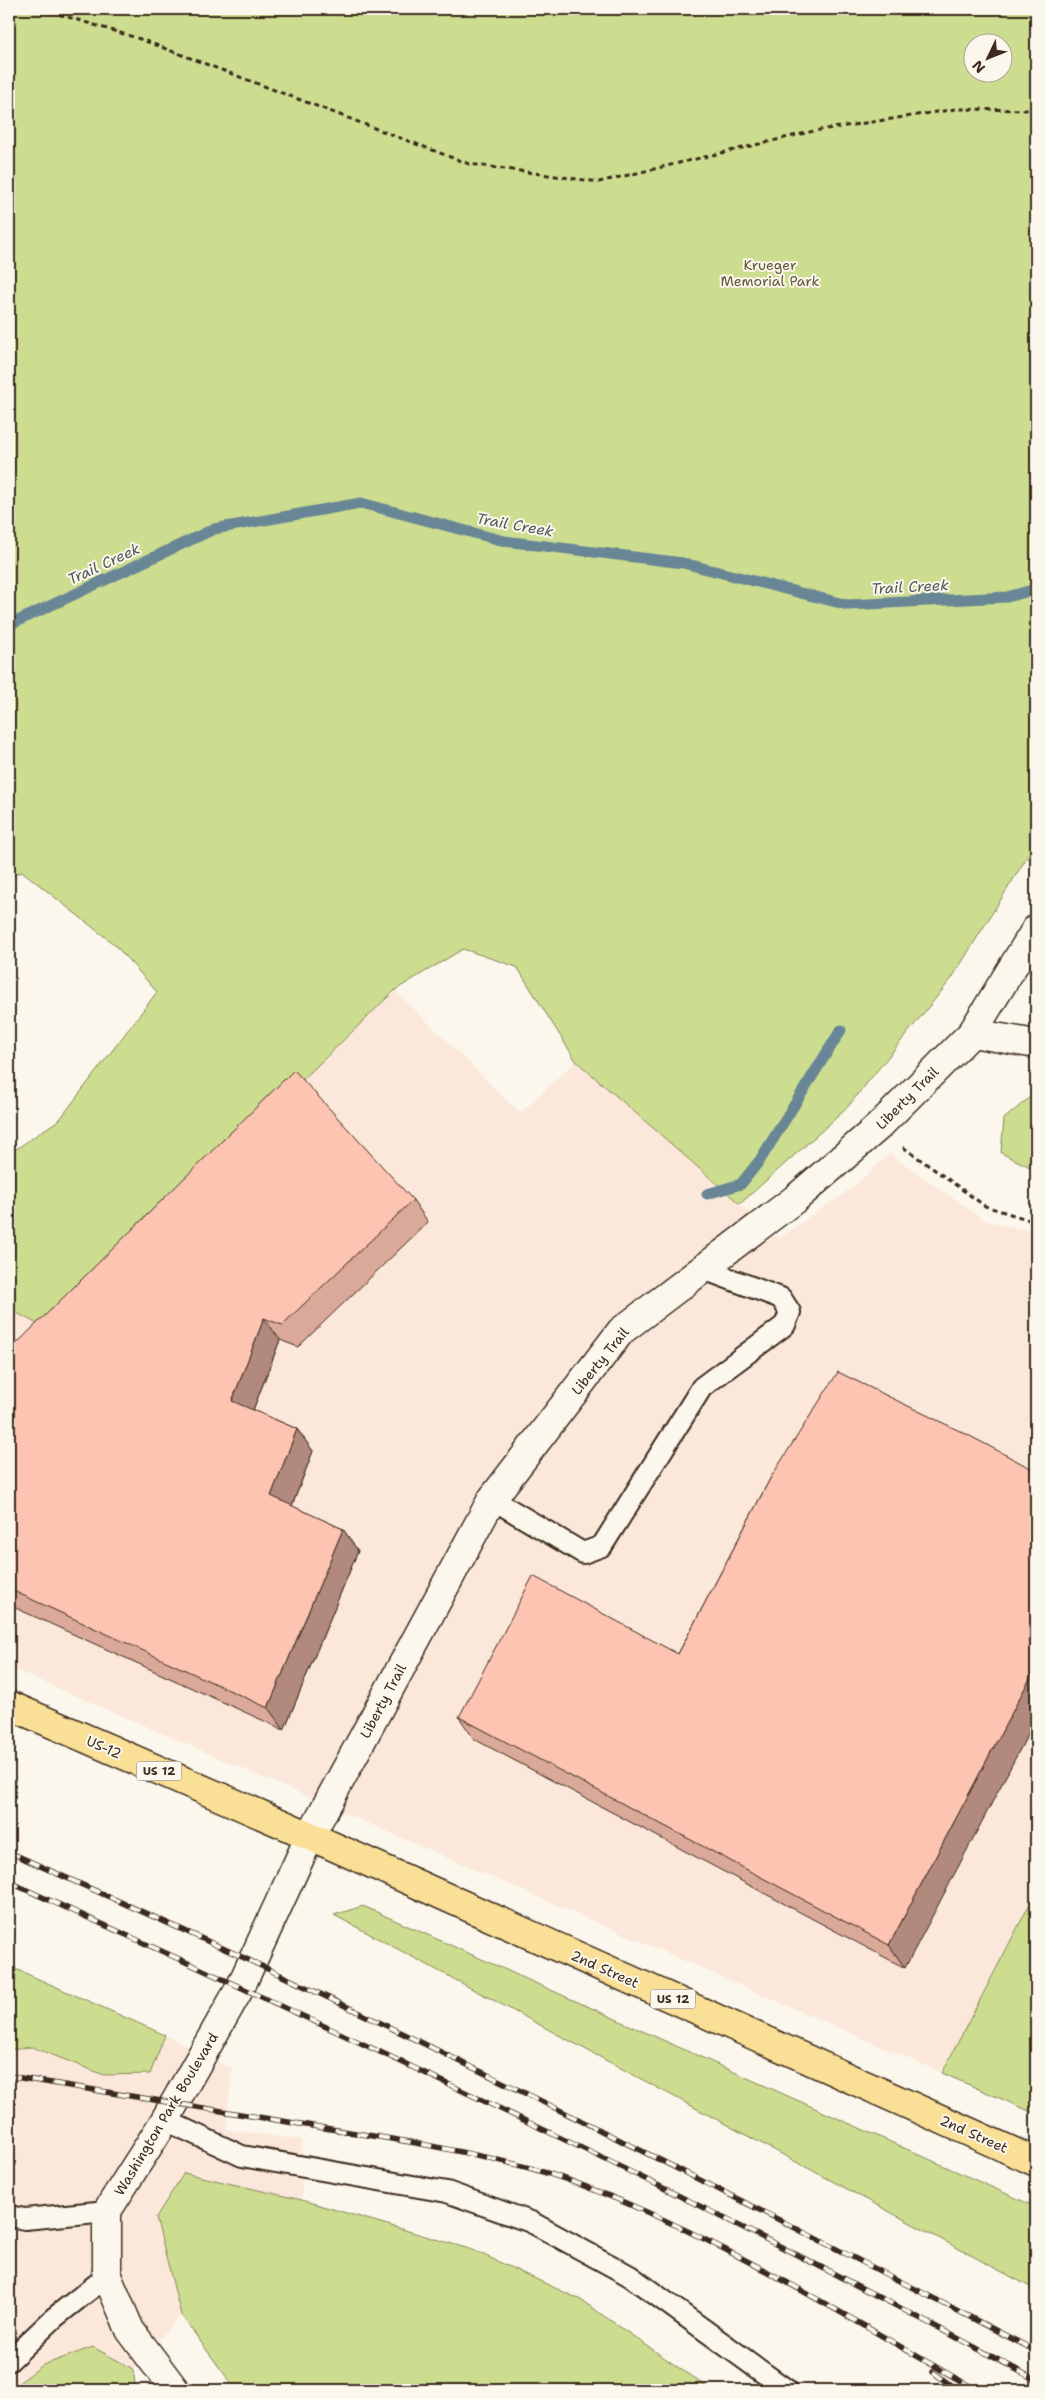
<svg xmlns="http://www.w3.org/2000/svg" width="1045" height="2399" viewBox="0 0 1045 2399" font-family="'Shantell Sans',sans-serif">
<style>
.built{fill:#fce8db}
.green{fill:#cddd90;stroke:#848457;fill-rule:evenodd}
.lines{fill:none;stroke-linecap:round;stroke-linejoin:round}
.stream{stroke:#678695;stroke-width:11}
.lane-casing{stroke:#3b2a1e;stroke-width:24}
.street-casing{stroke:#3b2a1e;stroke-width:31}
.secondary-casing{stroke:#3b2a1e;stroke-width:31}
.primary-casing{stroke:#3b2a1e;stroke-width:31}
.path{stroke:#3b2a1e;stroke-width:3;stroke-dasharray:5 4;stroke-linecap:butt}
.lane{stroke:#fbf7ec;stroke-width:20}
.street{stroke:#fbf7ec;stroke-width:28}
.secondary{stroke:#fbf7ec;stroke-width:28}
.primary{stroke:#fadf96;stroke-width:28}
.rail-casing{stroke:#3b2a1e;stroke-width:5.5}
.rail{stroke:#fbf7ec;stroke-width:4;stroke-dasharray:11;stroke-linecap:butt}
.wall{fill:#daa999;stroke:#3b2a1e}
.shaded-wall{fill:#b1897d;stroke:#3b2a1e}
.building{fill:#fdc4b2;stroke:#3b2a1e}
.labels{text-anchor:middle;stroke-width:4;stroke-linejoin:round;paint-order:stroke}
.shield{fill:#fbf7ec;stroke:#75685c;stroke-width:1}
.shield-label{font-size:12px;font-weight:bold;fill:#3b2a1e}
.park-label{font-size:14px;fill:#60573a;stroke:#fbf7ec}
.street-label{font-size:14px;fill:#3b2a1e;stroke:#fbf7ec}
.water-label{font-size:15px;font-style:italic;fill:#515859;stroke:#fbf7ec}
</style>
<rect width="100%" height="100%" fill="#fbf7ec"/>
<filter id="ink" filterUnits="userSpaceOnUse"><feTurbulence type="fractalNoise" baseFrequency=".02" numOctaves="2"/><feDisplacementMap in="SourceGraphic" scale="10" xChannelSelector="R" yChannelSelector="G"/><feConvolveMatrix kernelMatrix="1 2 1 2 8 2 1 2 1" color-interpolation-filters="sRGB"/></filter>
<g filter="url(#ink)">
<path class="built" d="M395,990l125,123 56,-52 203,177 70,-48 41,-36 96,67 50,11v660l-94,181 -933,-406v-358l38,20z
M165,2035l67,34 -6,60 76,11v60l-119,-26 -27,43 25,98 -48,54 -40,-22 -50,18 -34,24v-339l23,-3 72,28 46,-1z"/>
<path class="green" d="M9,9h1027v826l-7,19 -77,124 -106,131 -106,95 -164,-143 -59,-94 -54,-18 -68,41 -348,339 -38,-20v-155l51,-35 97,-127 -42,-47 -92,-73 -14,3zM972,42h30v30h-30z
M1036,1092v78l-35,-17 3,-34z
M1036,1892v222l-94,-41z
M363,1906l673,301v83l-702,-375z
M9,1966l156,69 -15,39 -46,1 -72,-28 -23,3z
M184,2173l118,27 171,50 108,50 130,90h-475l-55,-75 -25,-98z
M93,2347l40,22 3,21h-127l34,-25z"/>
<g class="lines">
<path class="stream" d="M9,625l205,-96 147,-26 143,38 179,22 165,42 159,-8 29,-8
M707,1194l34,-10 19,-24 81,-130"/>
<defs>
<path id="lane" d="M492,1499l91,54 19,-7 100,-159 83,-62 5,-13 -9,-14 -78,-29
M165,2120l77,36 205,36 84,30 99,54 157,114
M9,2216l16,3 82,-8
M9,2361l46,-44 52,-41"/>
<path id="street" d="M972,1033l64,11"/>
<path id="secondary" d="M175,2390l-45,-60 -23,-54v-65l58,-91 76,-134 69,-150 182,-337 129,-168 174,-132 83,-72 94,-94 64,-104"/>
<path id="primary" d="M9,1705l301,131 726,326"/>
</defs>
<use href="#lane" class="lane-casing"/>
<use href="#street" class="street-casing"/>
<use href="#secondary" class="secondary-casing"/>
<use href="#primary" class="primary-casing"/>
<path class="path" d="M42,9l98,30 329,125 130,18 215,-51 142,-22 80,1
M903,1147l82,59 51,16"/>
<use href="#lane" class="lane"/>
<use href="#street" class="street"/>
<use href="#secondary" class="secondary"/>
<use href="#primary" class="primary"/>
<defs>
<path id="rail" d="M9,1852c82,37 164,73 246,111 263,124 523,255 781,388
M9,1882c347,156 692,317 1027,498
M9,2076l407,67c56,11 115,22 168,43 139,53 264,132 393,204
M933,2372l24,18"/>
</defs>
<use href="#rail" class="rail-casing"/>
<use href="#rail" class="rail"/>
</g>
<path class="wall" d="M413,1200l15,22 -130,125 -18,-7 -27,70 44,19 16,22 -21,55 51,23 15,22 -74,179 -275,-125v-254z
M771,1477l134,491 -431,-229 -15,-22 219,-63z"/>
<path class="shaded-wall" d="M264,1318l16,22 -32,83 -16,-22z
M297,1429l16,22 -26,68 -16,-23z
M343,1529l15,22 -74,179 -16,-22z
M1036,1667v52l-131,249 -16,-23z"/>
<path class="building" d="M294,1070l119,130 -131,125 -18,-7 -32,83 65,28 -26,67 72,33 -75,179 -259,-119v-238z
M838,1372l132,64 66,35v196l-147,278 -430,-228 74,-141 145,78 93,-177z"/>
</g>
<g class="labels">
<g class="shield">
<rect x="136.5" y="1761.5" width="45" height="19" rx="4"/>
<rect x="650.5" y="1989.5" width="45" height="19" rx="4"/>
</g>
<g class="shield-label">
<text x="159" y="1775">US 12</text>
<text x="673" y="2003">US 12</text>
</g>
<g class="park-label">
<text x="770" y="270">Krueger<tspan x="770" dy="16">Memorial Park</tspan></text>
</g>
<g class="street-label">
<text transform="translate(907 1098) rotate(-45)" y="5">Liberty Trail</text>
<text transform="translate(600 1361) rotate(-51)" y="5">Liberty Trail</text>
<text transform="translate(383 1701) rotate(-62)" y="5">Liberty Trail</text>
<text transform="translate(104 1747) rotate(24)" y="5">US-12</text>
<text transform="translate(605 1969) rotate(24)" y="5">2nd Street</text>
<text transform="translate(166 2114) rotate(-59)" y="5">Washington Park Boulevard</text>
<text transform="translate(974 2134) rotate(24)" y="5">2nd Street</text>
</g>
<g class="water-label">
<text transform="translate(515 525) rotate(10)" y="5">Trail Creek</text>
<text transform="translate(104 564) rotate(-25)" y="5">Trail Creek</text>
<text transform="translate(910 587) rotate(-3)" y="5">Trail Creek</text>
</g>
</g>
<rect width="1045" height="2399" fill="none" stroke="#fbf7ec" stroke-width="30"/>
<rect x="15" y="15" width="1015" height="2369" fill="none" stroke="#3b2a1e" stroke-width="2" filter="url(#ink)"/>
<g transform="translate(988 58) rotate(227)"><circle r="24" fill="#fbf7ec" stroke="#aea59a"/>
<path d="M0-4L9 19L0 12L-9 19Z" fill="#3b2a1e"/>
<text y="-8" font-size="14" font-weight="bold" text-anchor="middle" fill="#3b2a1e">N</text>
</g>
</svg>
